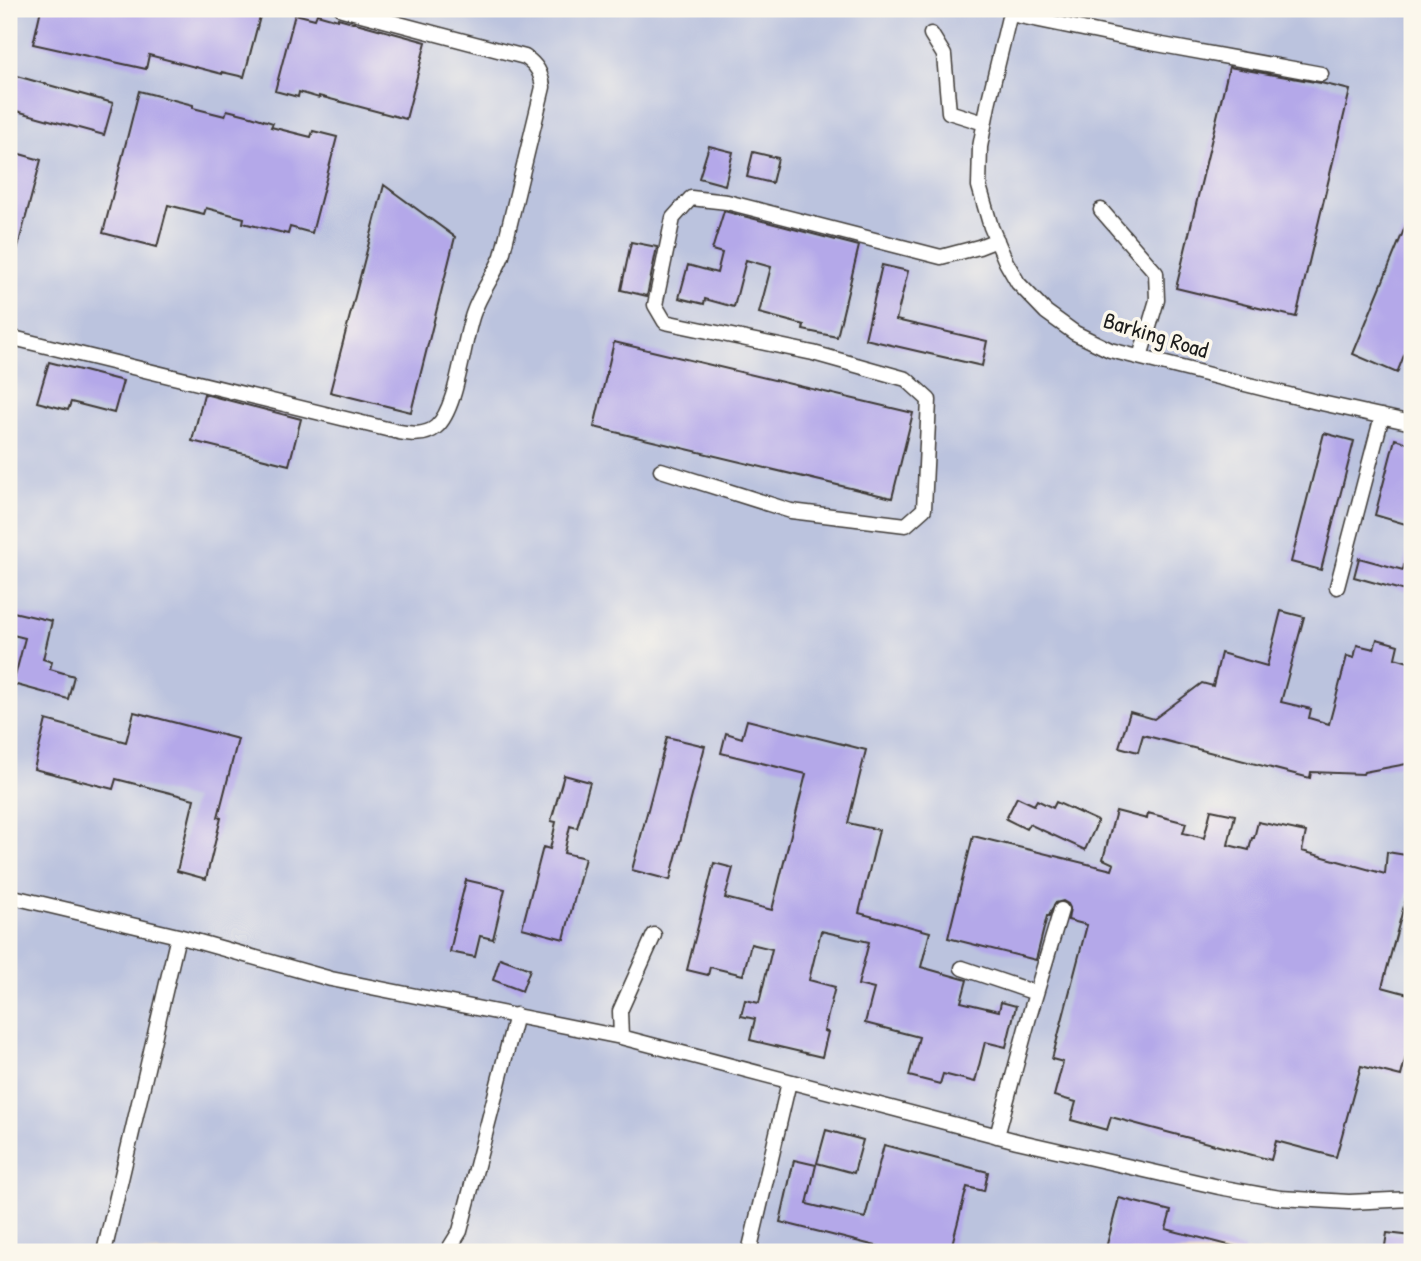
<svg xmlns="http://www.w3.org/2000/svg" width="1421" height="1261" viewBox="0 0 1421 1261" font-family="'Patrick Hand',sans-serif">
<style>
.industrial{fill:#bbc3de}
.building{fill:#b4a8e9}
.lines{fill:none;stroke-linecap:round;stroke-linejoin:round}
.minor-casing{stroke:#3c3935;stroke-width:17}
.minor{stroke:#fff;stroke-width:14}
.labels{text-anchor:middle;stroke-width:7;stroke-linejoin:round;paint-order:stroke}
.street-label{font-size:23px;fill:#1c1c1c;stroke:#fbf7ec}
</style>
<rect width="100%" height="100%" fill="#fbf7ec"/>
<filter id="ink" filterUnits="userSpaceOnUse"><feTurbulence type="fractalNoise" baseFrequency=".0143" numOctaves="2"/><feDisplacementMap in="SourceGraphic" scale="14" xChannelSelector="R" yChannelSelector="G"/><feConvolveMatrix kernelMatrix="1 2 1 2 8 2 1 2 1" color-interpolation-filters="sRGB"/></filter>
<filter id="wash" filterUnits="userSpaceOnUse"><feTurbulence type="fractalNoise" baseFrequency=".00686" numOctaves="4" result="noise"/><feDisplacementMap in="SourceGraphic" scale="28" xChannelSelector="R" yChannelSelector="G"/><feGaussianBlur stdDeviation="1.57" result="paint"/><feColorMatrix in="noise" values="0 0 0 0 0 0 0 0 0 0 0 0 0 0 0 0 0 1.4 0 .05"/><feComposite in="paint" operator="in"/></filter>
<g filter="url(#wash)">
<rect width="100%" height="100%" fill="#efe0c1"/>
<path class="industrial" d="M9,9h1403v1243h-1403z"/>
<g id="blocks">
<path class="building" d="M41,9h221l-18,68 -22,-5v2l-73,-19 -3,14 -113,-25z
M295,14l20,5 2,-5 21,6v-2l88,24 -20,77 -87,-23v2l-20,-6 -1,5 -23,-6z
M1229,67l92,16 29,7 -54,227 -120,-29z
M13,75l100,28 -9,32 -95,-26v-19z
M139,91l54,14v3l32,8 2,-6 24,6 22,7 -2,4 40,10 2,-6 24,6 -25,96 -22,-6 -2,7 -45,-11 1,-5 -38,-10 -2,6 -36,-9 -11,42 -54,-14z
M709,146l24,6 -8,33 -26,-7z
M9,151l32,9 -29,109 -3,-1z
M753,152l25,6 -6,25 -25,-6z
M384,185l71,52 -44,175 -81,-20z
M1412,210v125l-15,38 -44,-19z
M724,211l135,35 -22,91 -34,-7 1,-5 -45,-12 12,-46 -25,-7 -12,47 -29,-8 -1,5 -25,-6 9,-33 29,8 5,-20 -10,-3z
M631,242l26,5 -10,49 -26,-6z
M882,265l26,6 -12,49 91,21 -5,25 -117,-27z
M614,342l299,71 -21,85 -298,-71z
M49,362l74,19 -9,32 -43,-11 -3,8 -31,-8z
M204,394l97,25 -12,46 -97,-24z
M1324,433l30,8 -33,129 -30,-8z
M1395,439l17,5v82l-37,-11z
M1408,548l4,1v44l-58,-16 5,-19 44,12z
M9,611l43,10 -9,38 9,3 -2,7 24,7 -6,23 -55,-15 12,-46 -16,-4z
M1281,611l23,6 -23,85 30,7 -2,9 20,6 18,-68 7,2 3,-13 17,4 3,-10 21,6 -3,13 17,5v100l-48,9 -1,2 -52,-2 -1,6 -167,-43 -5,17 -19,-5 11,-35 24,7 48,-36 11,3 8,-33 46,13z
M134,712l104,27 -20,78 3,1 -15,61 -29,-8 17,-72 -78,-20 -3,10 -79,-20 12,-49 80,22z
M747,720l119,30 -18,73 31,7 -20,83 71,19 -9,35 46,13 -6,22 38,9 2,-9 15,4 -10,41 -21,-5 -10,40 -32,-8 -3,10 -31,-8 10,-39 -54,-14 9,-34 -16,-4 11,-43 -48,-11 -12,49 26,7 -11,44 4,1 -6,25 -72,-17 5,-21 -14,-3 4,-16 14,3 13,-54 -21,-5 -8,31 -33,-8 -2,8 -21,-5 27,-107 19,5 -8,30 47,12 34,-136 -85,-21 5,-20 16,5z
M667,737l38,9 -35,134 -38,-10z
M564,775l26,7 -13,46 -7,-2 -6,27 21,5 -21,81 -42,-11 21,-81 7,2 6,-27 -5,-1z
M1017,797l17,8 3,-5 16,8 3,-6 42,19 -13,29 -56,-26 -3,5 -20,-10z
M1211,810l24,5 -7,30 21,5 3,-12h2l4,-16 48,10 -4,19 83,23 2,-22 25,4v20l-30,111 30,8v37l-11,44 -40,-10 -25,91 -60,-16 -5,19 -160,-43 -4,13 -36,-10 5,-18 -22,-6 9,-34 -11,-3 35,-134 -19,-5 2,-12 -2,-4 -5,-3 -8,2 -6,13h-2l-11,44 -88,-22 25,-102 139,34 2,-6 -11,-5 13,-48 31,8 1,-6 38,10 -3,10 21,5z
M466,880l39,9 -12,50 -13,-3 -5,21 -25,-5 5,-23h-1z
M500,958l30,11 -8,22 -29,-11z
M826,1130l37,10 -9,33 -37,-10z
M884,1145l104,27 -4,19 -17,-4 -17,65h-50l-120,-30 14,-62 22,5 -9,39 58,14z
M1119,1198l52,13 -5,18 78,20v3h-139z
M1387,1233l25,3v16h-28z"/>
</g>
</g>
<g filter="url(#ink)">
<use href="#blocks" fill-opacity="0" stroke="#3c3935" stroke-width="2"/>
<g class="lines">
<defs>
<path id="minor" d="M1011,9l-22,91 -9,47 -1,39 12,41 15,35 12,21 28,29 29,21 35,17 207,52 95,21
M1010,14l136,28 175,32
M931,34l13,21 5,57 35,11
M1101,210l55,63 1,27 -17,57
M9,337l390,95c12,2 26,4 37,-5 21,-17 27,-85 37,-113 7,-21 21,-38 29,-58l41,-169c-2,-14 -6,-22 -18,-30l-183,-48
M661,470l130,41 115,14 18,-16 5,-109 -23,-21 -93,-26 -148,-31 -10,-17 18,-87 18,-20 36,4 214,55 38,-10 18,-7
M1337,587l45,-171
M9,896l169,40 153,43 290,58 396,104 202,46 61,11 69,4 63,-3
M962,968l74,25
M621,1037l-1,-26 34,-76
M997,1136l32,-119 32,-107
M104,1252l74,-316
M447,1252l13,-21 56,-216
M749,1252l40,-170"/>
</defs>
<use href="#minor" class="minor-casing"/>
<use href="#minor" class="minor"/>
</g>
</g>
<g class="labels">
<g class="street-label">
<text transform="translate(1156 335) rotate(17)" y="8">Barking Road</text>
</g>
</g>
<rect width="1421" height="1261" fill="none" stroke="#fbf7ec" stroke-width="35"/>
</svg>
